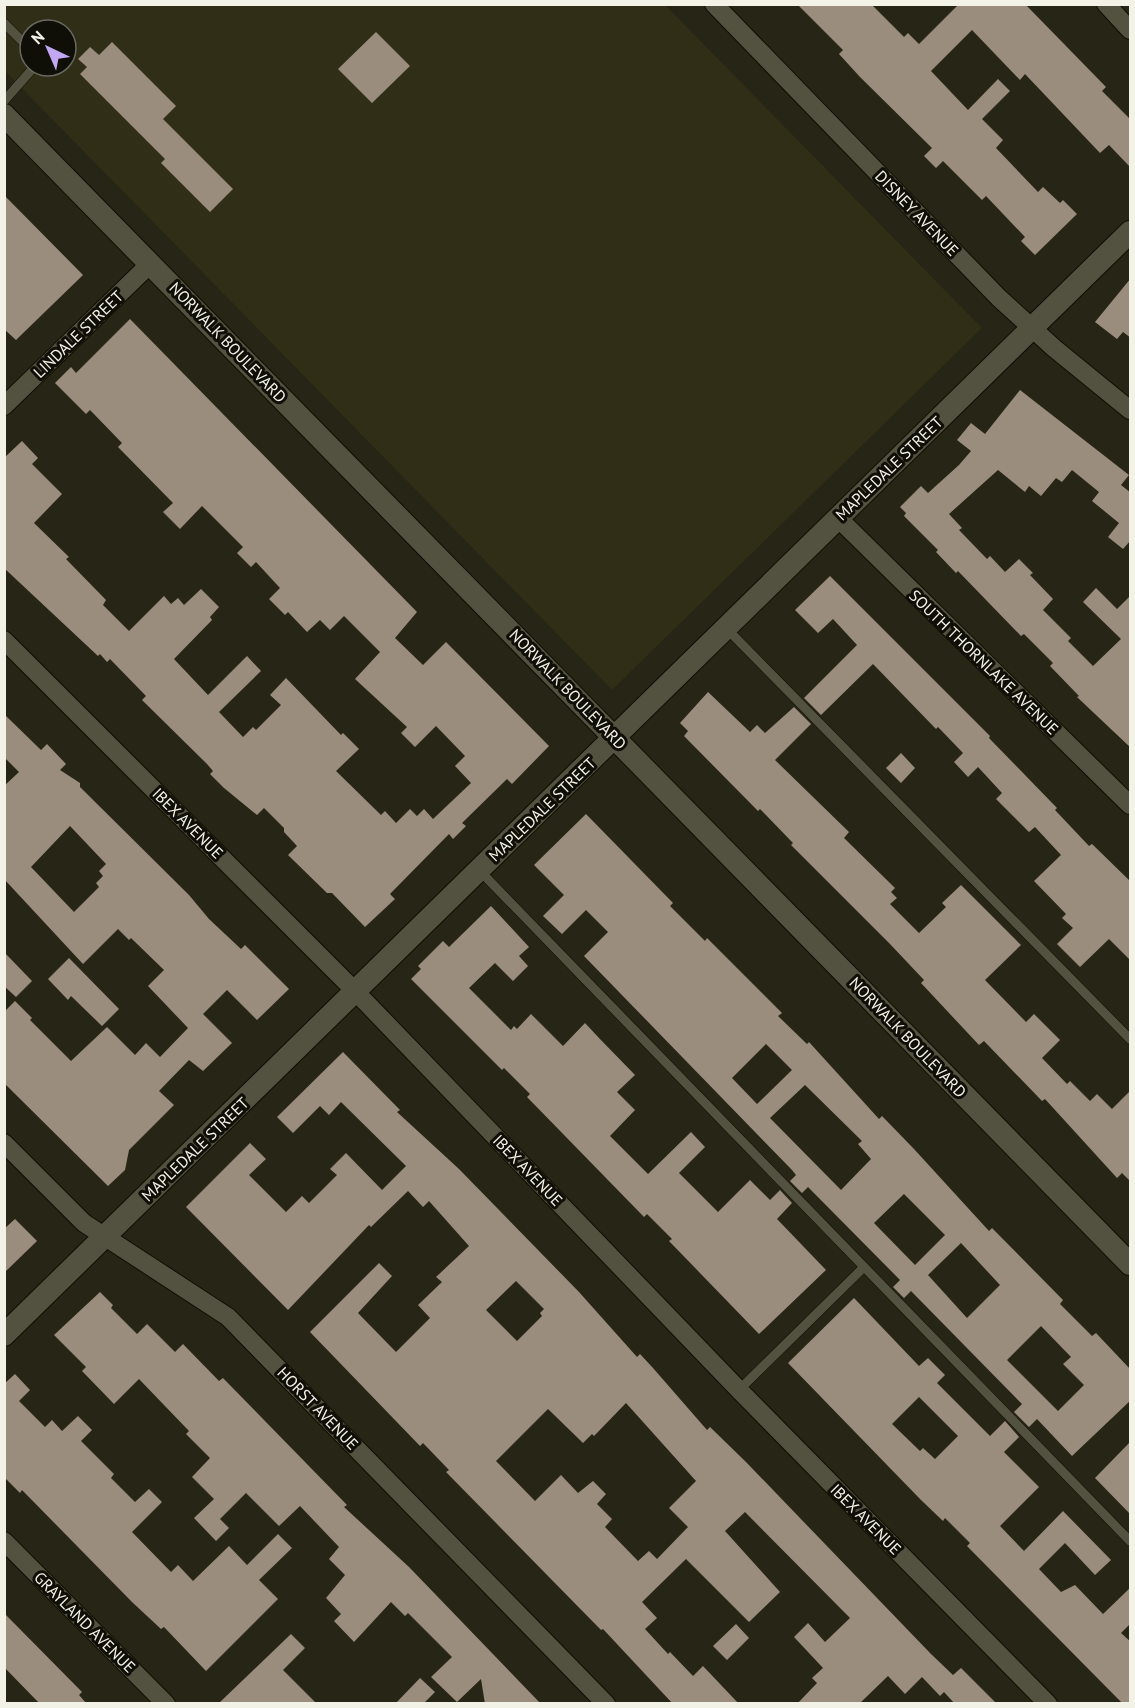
<svg xmlns="http://www.w3.org/2000/svg" width="1135" height="1708" viewBox="0 0 1135 1708" font-family="'PT Sans',sans-serif">
<style>
.built{fill:#302e16;fill-rule:evenodd}
.building{fill:#9b8d7e;fill-rule:evenodd}
.lines{fill:none;stroke-linecap:round;stroke-linejoin:round}
.service-casing{stroke:#100e02;stroke-width:10}
.minor-casing{stroke:#100e02;stroke-width:20}
.tertiary-casing{stroke:#100e02;stroke-width:24}
.service{stroke:#53513f;stroke-width:9}
.minor{stroke:#53513f;stroke-width:18}
.tertiary{stroke:#53513f;stroke-width:22}
.labels{text-anchor:middle;stroke-width:6;stroke-linejoin:round;paint-order:stroke}
.street-label{font-size:16px;fill:#f3f2e7;stroke:#0f0e07}
</style>
<rect width="100%" height="100%" fill="#272515"/>
<path class="built" d="M4,5h661l317,323 -370,362 -607,-619zM30,30h36v36h-36z"/>
<path class="building" d="M797,4h74l33,33 4,-4 11,11 40,-40h66l81,83 -4,4 29,29v48l-22,-23 -9,8 -75,-79 -5,6 -48,-50 -41,41 37,39 30,-31 12,12 -28,28 21,21 -7,8 42,44 5,-5 17,16 3,-3 14,14 -42,41 -14,-14 4,-4 -39,-41 -4,4 -39,-39 -7,7 -12,-12 8,-8 -72,-71 -21,-23 4,-4z
M376,32l34,34 -38,37 -34,-34z
M112,42l64,64 -13,13 70,70 -23,23 -49,-49 4,-4 -85,-85 7,-7 -9,-8 12,-12 9,8z
M4,195l79,80 -67,65 -12,-11z
M1131,278v60l-8,-6 -6,7 -22,-17z
M130,319l287,293 -22,26 28,27 23,-23 103,104 -37,38 -5,-5 -45,44 4,3 -13,13 -4,-5 -59,60 5,5 -30,28 -33,-34h-5l-39,-38 9,-9 -13,-14v-4l-20,-20 -7,7 -33,-27 -14,-14 3,-3 -6,-7 -65,-64 4,-4 -36,-37 -3,3 -7,-8 -2,2 -94,-88v-110l18,-17 16,17 -6,6 30,30 -28,29 35,34 -3,2 40,41 -3,5 26,26 35,-35 7,8 7,-6 6,7 17,-16 18,18 -9,10 2,3 -38,39 34,36 39,-39 14,15 -42,41 24,25 10,-10 3,3 25,-25 -11,-10 16,-17 55,57 2,-2 16,16 -23,22 45,44 4,-4 11,12 14,-14 7,7 7,-7 9,10 38,-36 -16,-17 10,-10 -29,-30 -21,21 -14,-14 6,-6 -52,-48 25,-27 -36,-36 -14,14 -10,-10 -13,12 -19,-20 -3,3 -16,-16 11,-11 -24,-26 -5,5 -14,-14 6,-6 -41,-41 -22,23 -17,-17 10,-9 -55,-56 4,-4 -32,-33 -4,4 -31,-31 16,-16 5,6z
M1020,390l109,85 -8,10 10,8v47l-8,9 -15,-12 11,-14 -27,-22 7,-9 -27,-22 -10,12 -6,-4 -15,18 -12,-10 -4,6 -27,-22 -49,44 13,14 -3,2 28,29 3,-3 15,16 14,-13 14,14 -3,2 23,24 -10,11 28,28 -3,3 25,25 28,-27 -38,-37 13,-14 21,21 14,-14v153l-54,-51 2,-1 -29,-30 3,-3 -29,-29 -3,2 -63,-65 -2,2 -20,-21 2,-2 -34,-34 2,-3 -6,-6 21,-21 7,7 31,-28 12,-14 -14,-11 14,-17 14,11z
M830,576l160,160 -1,2 68,70 -2,2 34,36 3,-2 39,38v79l-22,-22 -29,28 -23,-23 16,-16 -11,-10 4,-4 -32,-33 27,-26 -26,-28 -6,5 -33,-33 6,-6 -24,-26 -10,10 -14,-15 9,-9 -25,-26 -2,2 -63,-65 -52,51 -17,-17 53,-53 -24,-26 -15,14 -23,-23z
M708,692l42,40 7,-7 8,8 29,-26 17,17 -36,36 74,72 -5,6 51,50 -4,4 6,6 -7,6 29,29 27,-26 -4,-4 19,-18 60,60 -36,35 41,42 8,-8 26,26 -18,18 25,26 3,-3 20,20 7,-7 15,15 19,-19v92l-9,-9 -5,5 -72,-79 -3,2 -58,-60 -5,4 -58,-62 3,-3 -34,-36 -99,-99 2,-2 -33,-34 -2,2 -74,-75 4,-5 -8,-8z
M4,714l37,36 6,-6 19,20 -6,6 20,13v4l109,108 20,24 32,30 4,-4 44,44 -32,31 -30,-30 -24,24 29,29 -29,28 -14,-11 -30,31 15,14 -45,45 -4,20 -17,16 -104,-103v-71l11,-11 17,17 -2,2 41,41 36,-34 28,28 11,-12 14,14 28,-29 -40,-42 16,-16 -33,-32 -2,2 -11,-11 -35,35 -79,-85v-93l15,-14 -15,-15zM70,826l36,38 -7,7 4,5 -7,7 3,4 -25,25 -43,-45z
M901,753l14,15 -14,15 -15,-15z
M586,814l87,89 -3,3 35,35 2,-3 75,75 -4,3 29,28 2,-2 70,77 3,-3 32,33 75,82 3,-3 71,72 -3,4 32,32 4,-3 35,37v30l-59,56 -35,-37 -8,8 -15,-15 8,-8 -111,-113 -7,7 -11,-11 7,-7 -92,-93 -6,6 -12,-12 6,-6 -4,-5 -208,-214 24,-24 -22,-22 -24,24 -19,-18 21,-21 -30,-30zM766,1044l26,26 -35,34 -25,-26zM805,1085l57,56 -4,3 13,15 -30,31 -71,-72zM904,1194l41,41 -30,30 -41,-42zM961,1243l39,42 -33,33 -39,-43zM1041,1326l30,31 -8,7 21,21 -26,26 -51,-51z
M491,906l38,41 -10,9 9,10 -15,15 -18,-18 -26,25 42,42 3,-4 3,3 14,-15 32,32 22,-23 14,15 36,37 -18,17 18,18 -25,26 38,38 43,-42 14,15 -26,26 39,39 32,-32 20,20 10,-10 12,13 -15,16 49,51 -67,64 -90,-93 3,-2 -25,-25 -3,3 -117,-120 3,-3 -26,-26 -2,2 -91,-91 10,-10 -3,-3 25,-25 6,6z
M4,952l28,29 -16,16 -12,-11z
M69,958l50,51 -17,17 -31,-30 -3,4 -20,-21z
M343,1052l57,58 -3,2 62,57 120,123 58,65 3,-3 13,14 54,62 3,-3 36,35 185,192 22,21 8,-7 36,36h-42l-11,-12 -4,4 -18,-19 -17,17 -17,-18 -29,28h-62l20,-21 -5,-5 11,-10 -29,-31 14,-14 17,19 25,-24 -105,-106 -20,19 55,61 -31,30 -63,-63 -44,43 15,16 -12,11 23,25 2,-2 23,24 10,-10 36,38h-66l-70,-75 -2,1 -155,-158 3,-2 -26,-27 -3,3 -110,-114 69,-69 13,13 -34,37 38,39 34,-34 -12,-13 24,-23 -6,-5 33,-31 -40,-45 -6,6 -15,-16 -37,36 -2,-2 -81,85 -102,-103 64,-64 16,16 -17,16 37,37 16,-16 7,7 28,-28 -7,-6 16,-16 36,37 24,-24 -65,-64 -12,13 -9,-9 -27,27 -16,-16zM516,1281l28,28 -4,4 2,3 -25,25 -31,-31zM626,1403l70,78 -27,27 19,19 -31,32 -8,-8 -11,10 -33,-34 7,-8 -15,-15 9,-10 -13,-13 -15,12 -17,-18 -26,26 -39,-40 52,-52 35,34 9,-9 2,2z
M15,1219l22,22 -33,32v-44z
M100,1292l13,13 -2,3 26,26 10,-10 28,28 8,-8 36,37 4,-3 124,127 -3,2 65,60 132,137h-56l-4,-25 -24,23 -26,-25 21,-20 -44,-44 -3,3 -14,-14 -37,40 -20,-21 7,-7 -15,-16 19,-23 -16,-16 10,-12 -39,-41 -21,20 -33,-33 -26,26 9,9 -13,13 -22,-23 20,-19 -22,-22 18,-19 -24,-24 3,-3 -50,-52 -25,25 -32,-33 4,-4 -32,-32z
M854,1298l65,68 9,-8 17,17 -8,8 53,53 15,-15 14,16 -15,15 35,35 -39,39 24,25 39,-40 48,49 -16,15 -30,-32 -26,26 22,23 14,-7 28,29 28,-27v36l-10,10 10,9v62h-8l-156,-158 3,-3 -25,-25 -2,3 -22,-21 -133,-137zM919,1397l39,39 -23,23 -12,-11 -3,3 -28,-27z
M15,1374l15,16 -11,11 26,26 7,-7 10,11 16,-15 14,14 -11,11 33,33 -3,4 24,24 14,-13 13,13 -30,30 39,40 7,-7 15,16 36,-35 18,19 31,-31 14,14 -33,32 19,19 -72,72 -42,-44 -3,2 -29,-27 -110,-112 -2,3 -16,-16v-93z
M1131,1441v74l-36,-37z
M4,1613l78,79 -3,3 8,9h-47l-36,-37z
M736,1624l13,14 -22,22 -14,-14z
M291,1634l14,14 -22,22 34,34h-99z
M420,1678l15,14 -12,12h-28z"/>
<g class="lines">
<defs>
<path id="service" d="M4,23l26,26
M4,101l31,-35
M726,628l404,411
M479,870l651,671
M739,1390l125,-123"/>
<path id="minor" d="M714,4l285,294 55,50 76,62
M1106,4l24,26
M4,406l147,-143
M838,518l292,287
M4,640l351,351 384,399 309,314
M4,1143l80,80 144,94 378,387
M4,1541l162,163"/>
<path id="tertiary" d="M4,115l1126,1149
M4,1335l1126,-1103"/>
</defs>
<use href="#service" class="service-casing"/>
<use href="#minor" class="minor-casing"/>
<use href="#tertiary" class="tertiary-casing"/>
<use href="#service" class="service"/>
<use href="#minor" class="minor"/>
<use href="#tertiary" class="tertiary"/>
</g>
<g class="labels">
<g class="street-label">
<text transform="translate(917 213) rotate(46)" y="6">DISNEY AVENUE</text>
<text transform="translate(78 334) rotate(-44)" y="6">LINDALE STREET</text>
<text transform="translate(228 342) rotate(46)" y="6">NORWALK BOULEVARD</text>
<text transform="translate(889 468) rotate(-44)" y="6">MAPLEDALE STREET</text>
<text transform="translate(984 662) rotate(44)" y="6">SOUTH THORNLAKE AVENUE</text>
<text transform="translate(568 689) rotate(46)" y="6">NORWALK BOULEVARD</text>
<text transform="translate(542 809) rotate(-44)" y="6">MAPLEDALE STREET</text>
<text transform="translate(188 823) rotate(45)" y="6">IBEX AVENUE</text>
<text transform="translate(908 1037) rotate(46)" y="6">NORWALK BOULEVARD</text>
<text transform="translate(195 1149) rotate(-44)" y="6">MAPLEDALE STREET</text>
<text transform="translate(528 1170) rotate(46)" y="6">IBEX AVENUE</text>
<text transform="translate(318 1408) rotate(46)" y="6">HORST AVENUE</text>
<text transform="translate(866 1519) rotate(45)" y="6">IBEX AVENUE</text>
<text transform="translate(85 1622) rotate(45)" y="6">GRAYLAND AVENUE</text>
</g>
</g>
<rect width="1135" height="1708" fill="none" stroke="#f3f2e7" stroke-width="12"/>
<g transform="translate(48 48) rotate(316)"><circle r="28" fill="#0f0e07" stroke="#6a6961" stroke-width="1.5"/>
<path d="M0-4.5L10 22L0 15L-10 22Z" fill="#c2a7f2"/>
<text y="-9" font-size="16" font-weight="bold" text-anchor="middle" fill="#f3f2e7">N</text>
</g>
</svg>
